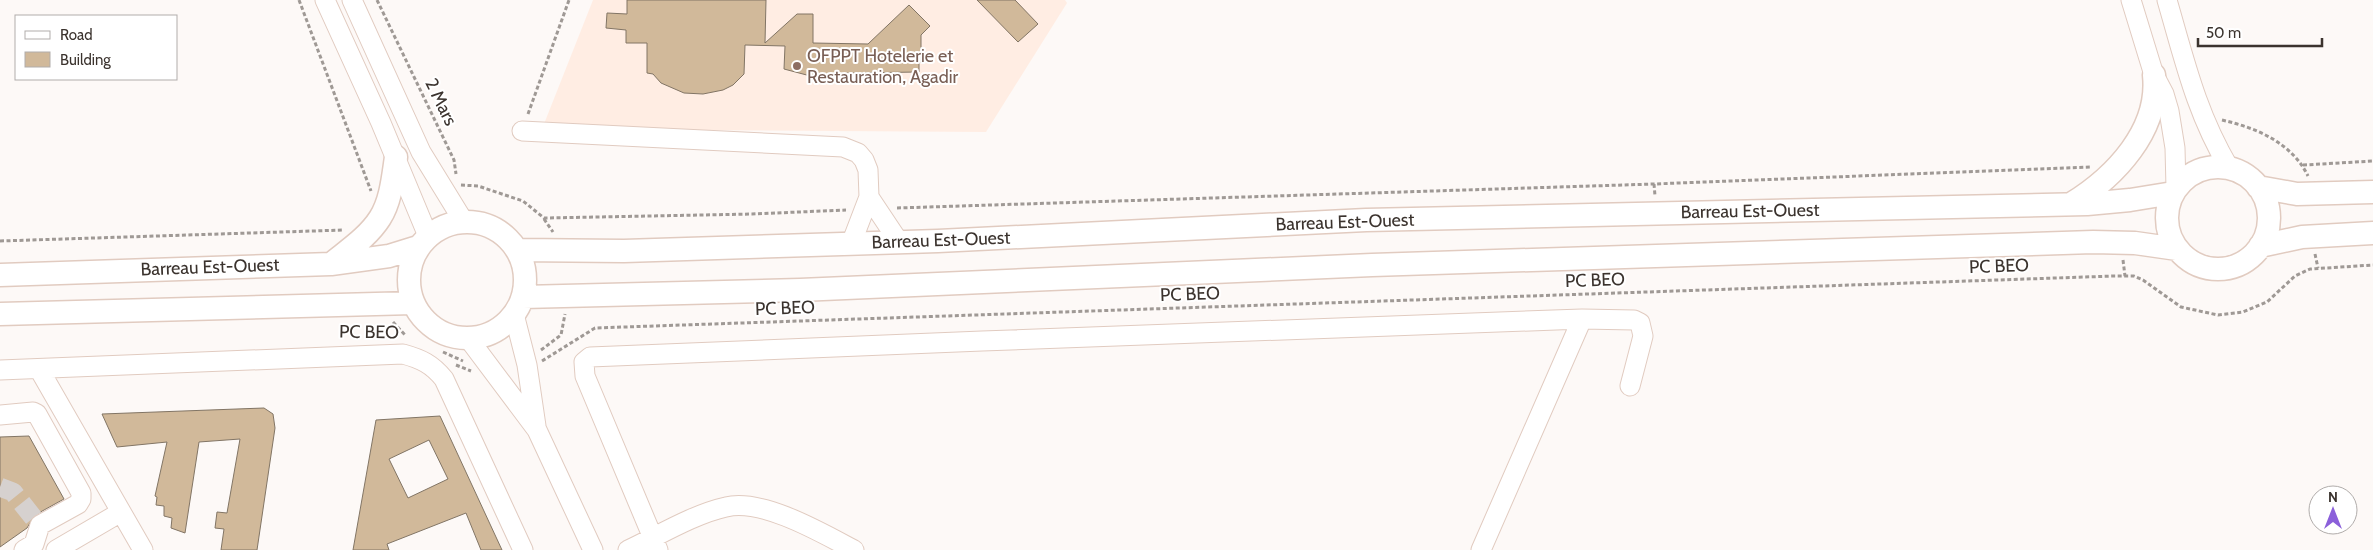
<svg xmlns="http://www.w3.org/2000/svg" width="2373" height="550" viewBox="0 0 2373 550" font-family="Cabin,sans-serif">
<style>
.built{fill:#ffede3}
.building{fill:#d1b99a;stroke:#827565;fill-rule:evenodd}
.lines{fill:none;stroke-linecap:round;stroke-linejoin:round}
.minor-tunnel{stroke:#d6d1cf;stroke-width:19;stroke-dasharray:19 9;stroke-linecap:butt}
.minor-casing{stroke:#e1cbc0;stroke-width:21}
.major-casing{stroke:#e1cbc0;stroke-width:25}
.path{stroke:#9f9995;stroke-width:3;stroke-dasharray:4 2.5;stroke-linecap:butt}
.minor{stroke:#fff;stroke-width:19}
.major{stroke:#fff;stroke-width:22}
.education-dot{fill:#8d6e63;stroke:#fff;stroke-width:2}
.labels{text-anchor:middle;stroke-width:4;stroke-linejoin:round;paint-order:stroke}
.education-label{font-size:18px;fill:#785e54;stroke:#fff;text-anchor:start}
.street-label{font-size:18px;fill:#3b332e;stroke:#fff}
</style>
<rect width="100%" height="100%" fill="#fdf9f7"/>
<path class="built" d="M593,0h472l2,3 -81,129 -444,-3z"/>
<path class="building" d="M627,0h139l-1,43 32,-29h16v29l55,1 41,-39 21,21 -9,9v27h-2v10l-71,1 -30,5 -34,-9 1,-23 -40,-1 -1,29 -11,11 -10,5 -20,4 -19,-1 -23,-10 -8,-9 -6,-1v-30h-21v-13l-20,-2 1,-15 20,1z
M977,0h38l23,24 -20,18z
M264,408l9,6 2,14 -18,122h-36l3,-21 -9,-1 2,-16 10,1 13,-74 -41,3 -14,91 -14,-5 1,-10 -8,-2v-10l-8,-1 1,-8 -2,-1 12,-54 -50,5 -15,-33z
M440,416l62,134h-21l-15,-37 -79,31 2,6h-36l23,-130zM429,440l19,39 -40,19 -19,-39z
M29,436l35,63 -29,16 -8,13 -27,19v-110z"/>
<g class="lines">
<path class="minor-tunnel" d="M0,487l13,5 23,29"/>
<defs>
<path id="minor" d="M325,0l56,123 47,113
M352,0l69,152 43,70
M2131,0l23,75 10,19 5,17 6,37 1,40
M2167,0c18,62 29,112 62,168
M522,131l321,16 15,6 6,7 4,10 1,27 -18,47
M869,197l30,45
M514,314l13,51 9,61
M468,338l69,92 56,120
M39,369l104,181
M0,370l403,-16c18,5 29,10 41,25l79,171
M0,415l33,-3 4,2 44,79v6l-3,5 -38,21 -6,19 -10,6
M56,550l65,-38
M628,550c30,-14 66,-36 98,-43 36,-9 96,26 128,43
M658,550l-73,-174 -1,-14 6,-5 392,-16 600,-22 52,1 6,3 3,13 -13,50
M1481,550l101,-231"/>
<path id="major" d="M2167 218a51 51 0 1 1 102 0a51 51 0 1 1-102 0Z
M2258,187l39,7 76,-2
M2071,204c44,-27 89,-74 83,-129
M409 280a58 58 0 1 1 116 0a58 58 0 1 1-116 0Z
M2260,246l42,-9 71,-4
M517,250l107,1 314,-10 428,-21 721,-16 43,-4 43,-7
M331,264c17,-14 37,-27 49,-46 11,-17 13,-41 16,-61
M0,275l331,-11 58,-8 29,-9
M523,297l277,-7 572,-25 721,-23 42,1 42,6
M0,314l413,-11"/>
</defs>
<use href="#minor" class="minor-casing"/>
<use href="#major" class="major-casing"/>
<path class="path" d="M299,0l72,191
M377,0l77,160 2,14
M528,114l41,-114
M2222,120c35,8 70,23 86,56
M2303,165l70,-4
M1654,184l1,12
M461,185l17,1 45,15 21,17 208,-4 94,-4
M897,208l757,-24 436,-17
M544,219l9,13
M0,241l344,-11
M2315,254l3,14
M2123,260l2,16
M393,322l13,14
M541,350l20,-15 4,-21
M443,352l20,9
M542,361l53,-33 1519,-52h20l9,4 38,27 37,8 25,-3 24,-10 28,-26 15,-7 63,-4
M456,365l15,6"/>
<use href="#minor" class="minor"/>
<use href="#major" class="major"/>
</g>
<circle class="education-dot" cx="797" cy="66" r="5"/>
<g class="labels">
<g class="education-label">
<text x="807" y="62">OFPPT Hotelerie et<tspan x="807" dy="21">Restauration, Agadir</tspan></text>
</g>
<g class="street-label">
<text transform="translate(441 102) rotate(64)" y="6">2 Mars</text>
<text transform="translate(1750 211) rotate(-1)" y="6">Barreau Est-Ouest</text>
<text transform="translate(1345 222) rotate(-2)" y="6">Barreau Est-Ouest</text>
<text transform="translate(941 240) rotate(-2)" y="6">Barreau Est-Ouest</text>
<text transform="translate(1999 266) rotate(-2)" y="6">PC BEO</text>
<text transform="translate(210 267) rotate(-2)" y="6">Barreau Est-Ouest</text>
<text transform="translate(1595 280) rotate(-2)" y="6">PC BEO</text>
<text transform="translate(1190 294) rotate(-2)" y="6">PC BEO</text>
<text transform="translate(785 308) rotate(-2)" y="6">PC BEO</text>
<text transform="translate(369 332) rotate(1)" y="6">PC BEO</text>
</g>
</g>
<rect x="15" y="15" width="162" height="65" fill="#ffffff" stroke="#b1adab"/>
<rect x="25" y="31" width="25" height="8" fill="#ffffff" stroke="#b1adab"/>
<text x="60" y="40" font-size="15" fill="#3b332e">Road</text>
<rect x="25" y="52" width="25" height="15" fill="#d1b99a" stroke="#b1adab"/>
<text x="60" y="65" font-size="15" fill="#3b332e">Building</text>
<g transform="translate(2333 510)"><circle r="24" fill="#ffffff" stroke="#b1adab"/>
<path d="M0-4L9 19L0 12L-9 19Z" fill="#8b60da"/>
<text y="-8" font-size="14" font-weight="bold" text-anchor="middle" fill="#3b332e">N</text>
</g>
<path d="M2198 38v8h124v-8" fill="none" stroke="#3b332e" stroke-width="2.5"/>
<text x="2206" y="38" font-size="15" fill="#3b332e" stroke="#ffffff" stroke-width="4" paint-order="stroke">50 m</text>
</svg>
